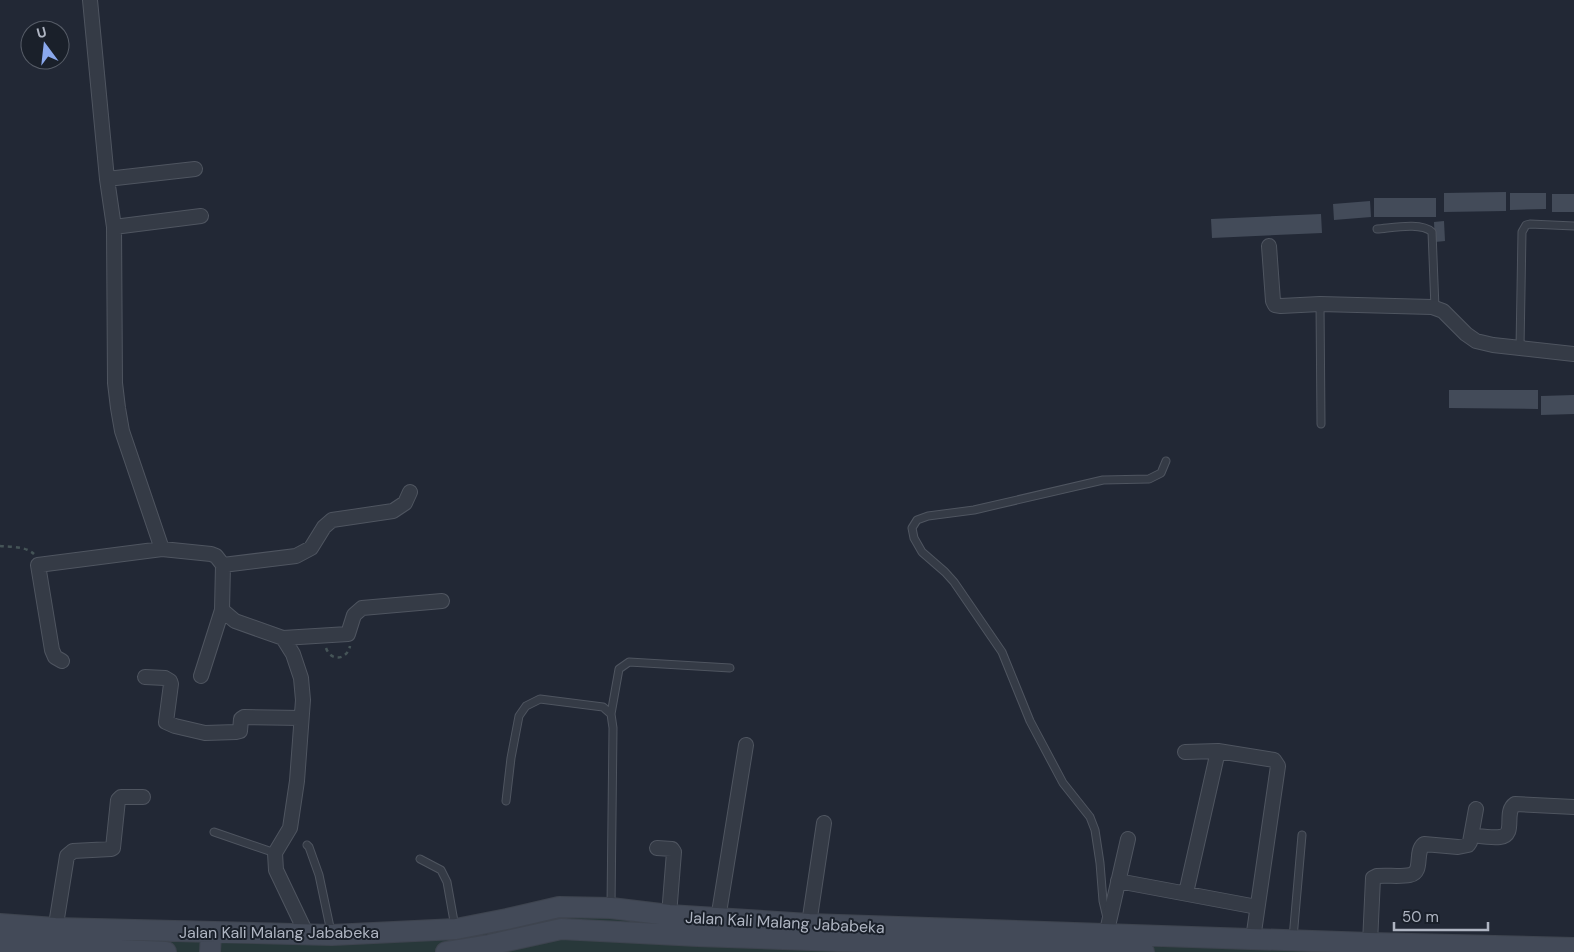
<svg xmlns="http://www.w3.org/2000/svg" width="1574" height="952" viewBox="0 0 1574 952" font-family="'DM Sans',sans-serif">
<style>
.green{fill:#28383a}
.building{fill:#434b59}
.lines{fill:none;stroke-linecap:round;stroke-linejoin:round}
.service-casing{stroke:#4f5560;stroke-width:9}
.minor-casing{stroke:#4f5560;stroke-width:16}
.secondary-casing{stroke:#3e444f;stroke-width:22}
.path{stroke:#455457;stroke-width:2.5;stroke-dasharray:4 4;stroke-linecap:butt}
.service{stroke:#353b46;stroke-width:7}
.minor{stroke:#353b46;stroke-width:14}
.secondary{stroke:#434a58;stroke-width:20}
.labels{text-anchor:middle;stroke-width:4;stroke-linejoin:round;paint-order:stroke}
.street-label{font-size:16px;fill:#afb5c2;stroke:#1a202a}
</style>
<rect width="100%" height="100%" fill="#222835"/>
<path class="green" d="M559,907l1015,45h-1574l55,-24 277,7z"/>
<path class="building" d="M1506,192v19l-62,1v-19z
M1510,193h36v16l-36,1z
M1552,194h22v18h-22z
M1374,198h62v19h-62z
M1370,201l1,16 -37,3 -1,-16z
M1321,214l1,19 -110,5 -1,-19z
M1444,221l1,20 -10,1 -1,-20z
M1449,390h89v19l-89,-1z
M1574,395v19l-33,1v-19z"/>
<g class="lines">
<defs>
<path id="service" d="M1377,229c15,-1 44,-7 55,3l3,76
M1320,304l1,120
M1520,348l2,-116 4,-7 4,-1 44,2
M611,714l8,-45 10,-7 101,6
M506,801l5,-43 8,-42 7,-10 14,-7 63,8 8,7 2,14 -2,179
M214,832l61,21
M307,845l2,2 10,28 12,57
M420,859l21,11 6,12 8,45
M1107,918l-4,-17 -3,-38 -5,-33 -5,-13 -27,-34 -33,-62 -28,-69 -48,-70 -9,-10 -23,-20 -8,-14 -2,-10 5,-8 11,-4 46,-6 129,-30 46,-1 12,-6 5,-12
M1293,938l9,-103"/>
<path id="minor" d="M90,0l17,179 7,48 1,156 3,25 4,23 40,118 49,5 5,2 7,9 -1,45 13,11 48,17 10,16 8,24 2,22 -6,81 -7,47 -15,25 1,17 31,65
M107,179l88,-10
M114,227l87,-11
M1269,246l4,55 2,4 6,1 39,-2 112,3 11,4 23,23 10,7 17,4 81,9
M223,565l73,-9 15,-8 13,-21 8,-7 61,-9 12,-8 5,-11
M283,638l65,-4 6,-19 8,-7 80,-7
M62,661l-7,-4 -3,-7 -14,-85 124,-16
M201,676l21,-66
M145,677l20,1 5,3 1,3 -5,38 9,4 30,7 31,-1 4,-1 1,-12 3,-2 57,1
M1185,752l33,-1 56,9 4,6 -25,173
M1472,835c8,1 19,3 28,2 17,-2 3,-25 15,-33l59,3
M657,848l15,1 2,3 -5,63
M1118,881l139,26
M1186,893l32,-142
M718,919l28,-174
M809,924l15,-101
M1106,935l22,-96
M54,937l13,-81 6,-5 38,-2 2,-1 5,-48 3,-3h22
M1370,943l3,-65 4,-2c10,-1 23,1 33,-1 14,-3 4,-23 14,-31l34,3 10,-2 2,-3 6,-33"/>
<path id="secondary" d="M0,924l55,4 277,7 124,-6 51,-10 52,-12 52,1 58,7 140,9 561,19 204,5
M0,943l53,4 113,5
M210,952l1,-19
M446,952l43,-7 72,-16 137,7 446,16"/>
</defs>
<use href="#service" class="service-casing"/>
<use href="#minor" class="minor-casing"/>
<use href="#secondary" class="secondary-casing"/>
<path class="path" d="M0,546c11,1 25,0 34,8
M326,648c5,14 21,12 24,-2"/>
<use href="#service" class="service"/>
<use href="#minor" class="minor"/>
<use href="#secondary" class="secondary"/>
</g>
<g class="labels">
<g class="street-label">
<text transform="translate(785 922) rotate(3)" y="6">Jalan Kali Malang Jababeka</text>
<text x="279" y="938">Jalan Kali Malang Jababeka</text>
</g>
</g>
<g transform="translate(45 45) rotate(345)"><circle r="24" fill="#1a202a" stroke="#565c67"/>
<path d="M0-4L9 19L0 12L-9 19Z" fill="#8aa8ed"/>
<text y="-8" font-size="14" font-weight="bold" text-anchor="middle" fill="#afb5c2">U</text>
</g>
<path d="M1394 922v8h94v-8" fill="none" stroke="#afb5c2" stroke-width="2.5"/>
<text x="1402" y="922" font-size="15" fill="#afb5c2" stroke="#1a202a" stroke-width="4" paint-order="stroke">50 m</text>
</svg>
